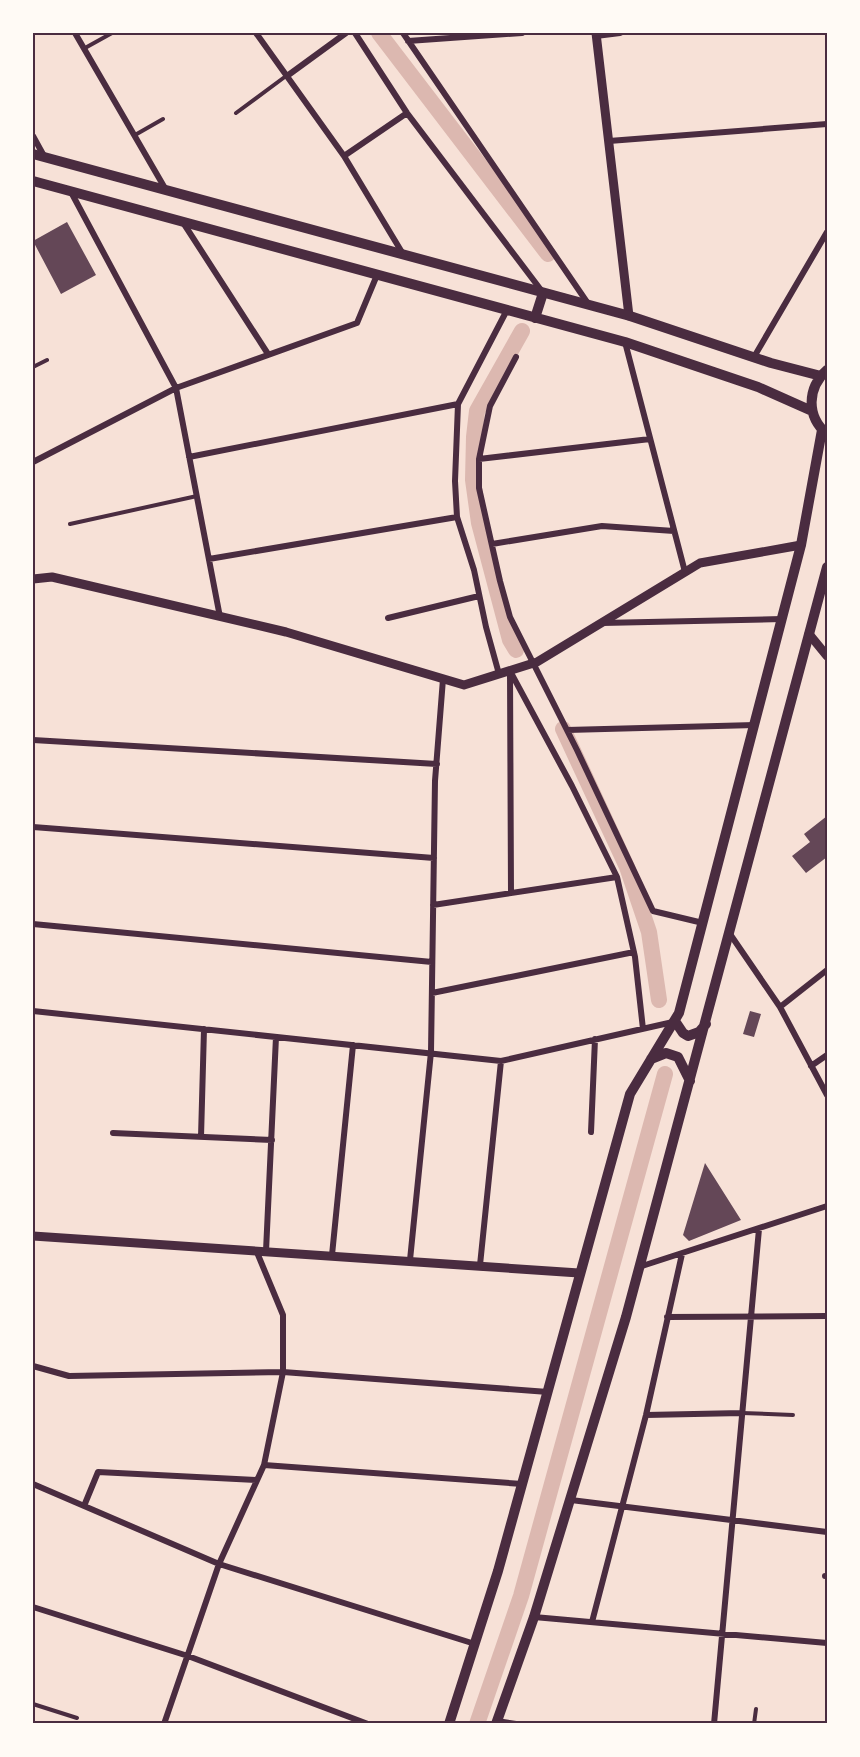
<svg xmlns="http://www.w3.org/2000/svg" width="860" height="1757" viewBox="0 0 860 1757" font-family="Georgia,serif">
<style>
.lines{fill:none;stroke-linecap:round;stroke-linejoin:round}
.canal{stroke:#dcb8b0;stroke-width:16}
.building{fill:#644757}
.service{stroke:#4a2c40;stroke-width:4}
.minor{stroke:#4a2c40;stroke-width:6}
.tertiary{stroke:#4a2c40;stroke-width:9}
.secondary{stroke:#4a2c40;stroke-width:10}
.neatline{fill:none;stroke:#4a2c40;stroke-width:2}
</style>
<rect width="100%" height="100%" fill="#f7e1d7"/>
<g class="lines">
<path class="canal" d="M379,33l169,221
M516,650l-6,-10 -31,-117 -6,-43 1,-43 3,-26 45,-80
M563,729l64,138 22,65 10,68
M477,1724l44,-128 144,-522"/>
</g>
<path class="building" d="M67,222l29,53 -35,19 -28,-53z
M827,816v41l-21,16 -14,-17 18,-14 -6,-8z
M750,1011l11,3 -7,23 -11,-3z
M705,1163l36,57 -52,21 -6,-6z"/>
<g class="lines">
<path class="service" d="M85,48l27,-15
M236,113l50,-37
M135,135l28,-16
M33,367l14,-7
M70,524l127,-28
M742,1413l51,2
M33,1704l44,14
M754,1724l2,-15"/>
<path class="minor" d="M75,33l91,157
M256,33l88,123 59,98
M355,33l52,80 134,177
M403,33l186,272
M596,36l24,-3
M408,41l114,-8
M287,76l59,-43
M33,136l11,20
M609,141l218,-17
M344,156l63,-43
M71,192l105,196 44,229
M184,224l84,130
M625,342l60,230
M516,357l-26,49 -11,53v29l21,93 10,36 67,133 76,161 50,12
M754,357l73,-125
M189,457l269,-53
M479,459l171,-20
M33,462l143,-74 181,-65 20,-48
M492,544l110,-18 72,5
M209,559l248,-42
M388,618l91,-22
M602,623l180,-4
M510,671l62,115 45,91 18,80 8,72
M510,672l1,221
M499,674l-13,-47 -12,-57 -17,-53 -2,-36 3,-77 49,-94
M567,730l188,-5
M33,740l404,24
M33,827l401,31
M433,905l184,-28
M33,924l399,38
M730,934l50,73 47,88
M432,993l202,-41
M780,1007l47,-37
M33,1011l468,50 172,-39
M811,1066l16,-11
M591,1132l4,-93
M113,1133l159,7
M201,1137l3,-108
M266,1251l10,-214
M332,1255l21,-210
M410,1260l21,-208 4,-271 8,-102
M480,1265l21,-204
M639,1267l188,-61
M667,1317l160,-1
M33,1366l36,10 214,-4 265,20
M646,1415l96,-2
M264,1465l258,19
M33,1484l186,80 256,80
M571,1500l256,32
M84,1506l14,-34 159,8
M825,1576h2
M33,1607l155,49 180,68
M534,1617l293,26
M592,1622l54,-207 36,-161
M497,1721l19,3
M164,1724l55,-160 45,-99 19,-93v-57l-27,-65
M714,1724l45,-495"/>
<path class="tertiary" d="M596,33l33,283
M33,579l19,-2 234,55 178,53 73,-23 163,-99 101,-18
M809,634l18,22
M33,1236l546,37"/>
<path class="secondary" d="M33,154l597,162 141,47 50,13
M33,181l592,161 133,45 54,24
M535,318l8,-25
M827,370c-20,18 -21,46 0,64
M675,1021l8,12 5,3 11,-4 7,-8
M651,1059l15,-6 12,4 12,24
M449,1724l49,-153 132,-477 49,-81 122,-468 21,-115
M496,1724l38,-107 92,-300 201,-750"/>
</g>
<rect width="860" height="1757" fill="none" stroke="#fffaf5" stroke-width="69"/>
<rect x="34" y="34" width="792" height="1688" class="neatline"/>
</svg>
